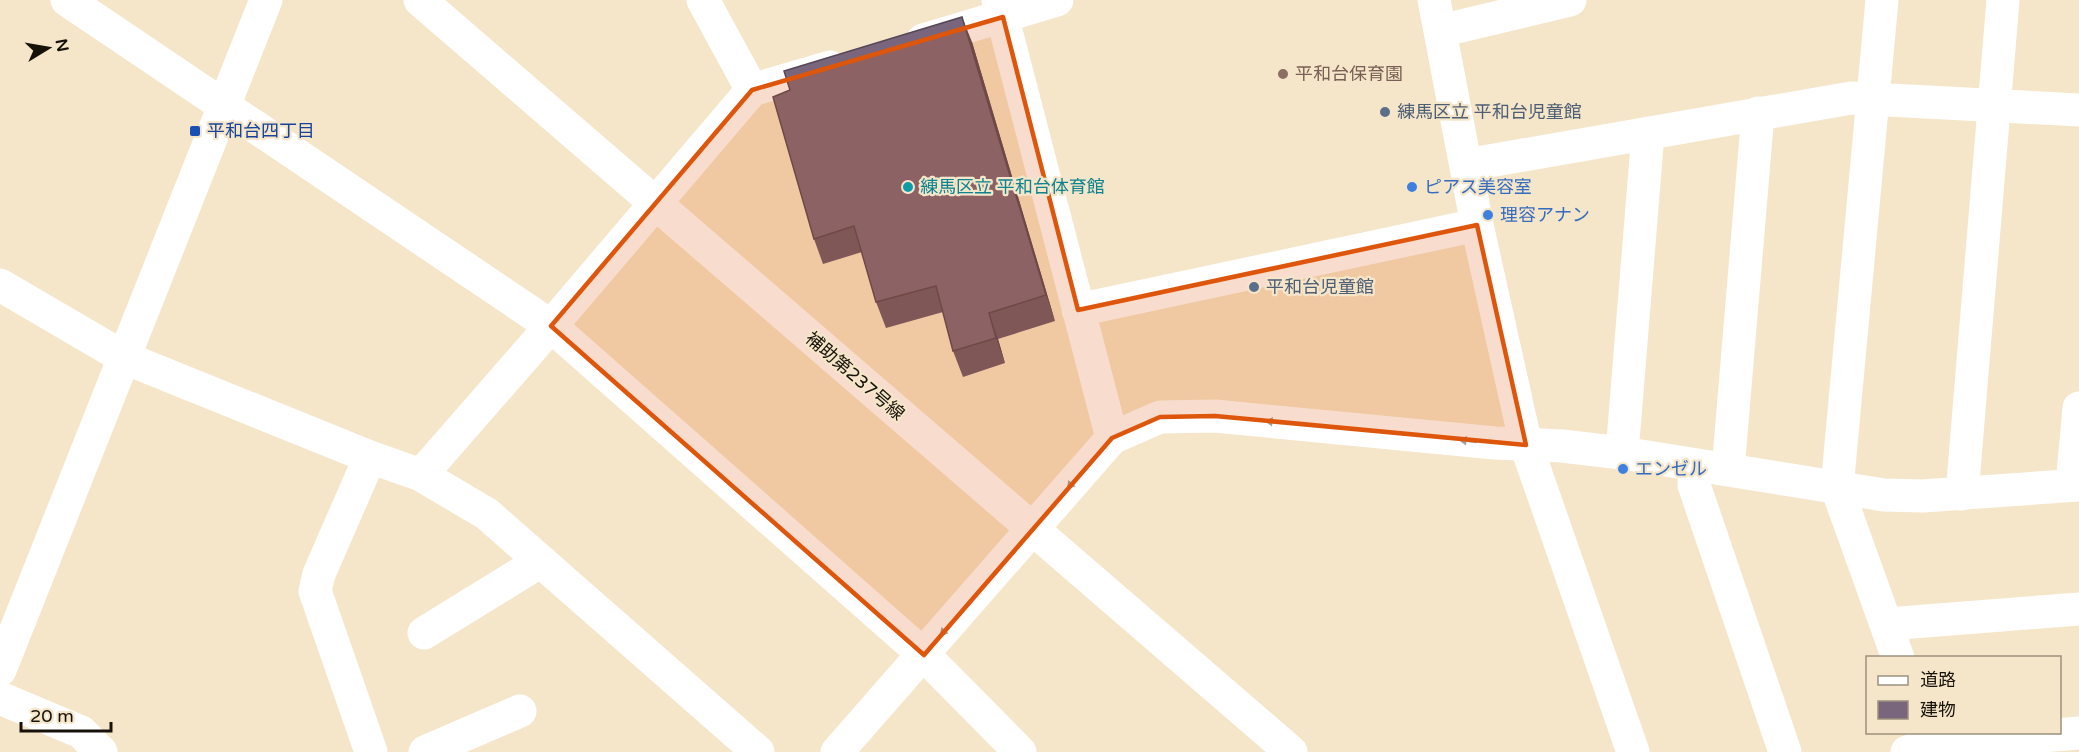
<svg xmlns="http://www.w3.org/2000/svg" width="2079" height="752" viewBox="0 0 2079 752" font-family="'Varela Round','Noto Sans JP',sans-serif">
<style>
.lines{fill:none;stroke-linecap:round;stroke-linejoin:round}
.minor{stroke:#fff;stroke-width:33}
.wall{fill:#68586b}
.shaded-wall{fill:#554757}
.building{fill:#79667c;stroke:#554757;stroke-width:1.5}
.oneway{fill:#a2a09d}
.marked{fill:#de550c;fill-opacity:0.2;stroke:#de550c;stroke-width:4.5;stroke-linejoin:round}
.education-dot{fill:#8d6e63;stroke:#f5e6ca;stroke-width:2}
.service-dot{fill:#5c6f8a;stroke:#f5e6ca;stroke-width:2}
.transit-dot{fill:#1a4fb4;stroke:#f5e6ca;stroke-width:2}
.culture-dot{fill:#0f9aa8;stroke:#f5e6ca;stroke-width:2}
.shop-dot{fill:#3f7fe0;stroke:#f5e6ca;stroke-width:2}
.labels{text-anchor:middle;stroke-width:4.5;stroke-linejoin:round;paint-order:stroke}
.education-label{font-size:18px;fill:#785e54;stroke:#f5e6ca;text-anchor:start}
.service-label{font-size:18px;fill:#4e5e75;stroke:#f5e6ca;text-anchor:start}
.transit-label{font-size:18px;fill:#164399;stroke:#f5e6ca;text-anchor:start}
.culture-label{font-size:18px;fill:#0d838f;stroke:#f5e6ca;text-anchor:start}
.shop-label{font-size:18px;fill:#366cbe;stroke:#f5e6ca;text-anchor:start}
.street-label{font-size:18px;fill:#171209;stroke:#f5e6ca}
</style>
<rect width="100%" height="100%" fill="#f5e6ca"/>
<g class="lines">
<path class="minor" d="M67,0l484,326 373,329 96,97
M420,0l871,752
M703,0l49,90
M998,0l114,438
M1434,0l43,225 49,220 107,307
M1882,0l-45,488 61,170
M1440,31l130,-31
M923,40l134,-40
M1466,165l385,-67 228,12
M0,285l125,73 245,99 51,18 66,39 271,238
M1078,310l399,-85
M1622,453l26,-320
M370,457l-51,117 -4,17 56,161
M1695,466l-1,19 91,267
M1728,470l30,-357
M421,475l130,-149 201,-236 78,-23
M2072,485l7,-77
M1962,494l41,-494
M1887,624l192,-15
M424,633l117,-72
M0,670l266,-670
M0,698l81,34 20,20
M425,752l95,-41
M837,752l275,-314 48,-21 55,-1 280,27 67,3 60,7 262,42 39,1 156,-11
M1907,752l22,-7 150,-12"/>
</g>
<path class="wall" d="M972,42l83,279 -57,18 7,24 -42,14 -10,-26 -10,-39 -57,16 -10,-26 -14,-50 -39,12 -9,-25z"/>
<path class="shaded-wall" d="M962,17l10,25 83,279 -9,-26z
M989,313l9,26 7,24 -9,-25z"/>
<path class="building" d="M962,17l84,278 -57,18 7,25 -43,13 -17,-65 -60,16 -22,-76 -40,13 -41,-142 17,-7 -6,-19z"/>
<defs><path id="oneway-solid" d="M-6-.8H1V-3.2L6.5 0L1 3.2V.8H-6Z" transform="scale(1.5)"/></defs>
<g class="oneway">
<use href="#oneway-solid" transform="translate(1274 422) rotate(-174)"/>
<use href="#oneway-solid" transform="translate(1468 441) rotate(-174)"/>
<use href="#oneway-solid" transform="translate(1073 482) rotate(131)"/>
<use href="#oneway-solid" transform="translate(946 629) rotate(131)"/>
</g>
<path class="marked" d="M1003,17l75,293 399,-85 49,220 -311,-29 -55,1 -48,21 -188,217 -373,-329 201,-236z"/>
<circle class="education-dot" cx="1283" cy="74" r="6"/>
<g class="service-dot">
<circle cx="1385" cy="112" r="6"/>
<circle cx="1254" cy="287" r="6"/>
</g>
<rect class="transit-dot" x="189" y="125" width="12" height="12" rx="3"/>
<circle class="culture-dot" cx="908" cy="187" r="6"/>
<g class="shop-dot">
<circle cx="1412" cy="187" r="6"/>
<circle cx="1488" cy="215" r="6"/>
<circle cx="1623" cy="469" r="6"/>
</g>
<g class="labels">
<g class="education-label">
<text x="1295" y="80">平和台保育園</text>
</g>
<g class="service-label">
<text x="1397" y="118">練馬区立 平和台児童館</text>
<text x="1266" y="293">平和台児童館</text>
</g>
<g class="transit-label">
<text x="207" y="137">平和台四丁目</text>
</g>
<g class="culture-label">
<text x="920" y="193">練馬区立 平和台体育館</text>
</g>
<g class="shop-label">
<text x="1424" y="193">ピアス美容室</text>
<text x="1500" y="221">理容アナン</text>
<text x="1635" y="475">エンゼル</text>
</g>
<g class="street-label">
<text transform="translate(855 376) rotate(41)" y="6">補助第237号線</text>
</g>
</g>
<rect x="1866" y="656" width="195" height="78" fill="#f5e6ca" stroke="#9c917d" stroke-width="1.5"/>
<rect x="1878" y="676" width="30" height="9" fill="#ffffff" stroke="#9c917d" stroke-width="1.5"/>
<text x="1920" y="686" font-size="18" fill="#171209">道路</text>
<rect x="1878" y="701" width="30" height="18" fill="#79667c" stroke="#9c917d" stroke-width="1.5"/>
<text x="1920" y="716" font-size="18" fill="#171209">建物</text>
<g transform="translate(48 48) rotate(79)" stroke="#f5e6ca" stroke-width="4.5" paint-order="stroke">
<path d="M0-4.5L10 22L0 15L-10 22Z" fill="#171209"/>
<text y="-9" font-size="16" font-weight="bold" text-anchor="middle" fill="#171209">N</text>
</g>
<path d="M21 722v9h90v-9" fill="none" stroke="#171209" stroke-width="3"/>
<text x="30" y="722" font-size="18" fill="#171209" stroke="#f5e6ca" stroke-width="4.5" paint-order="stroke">20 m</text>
</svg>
